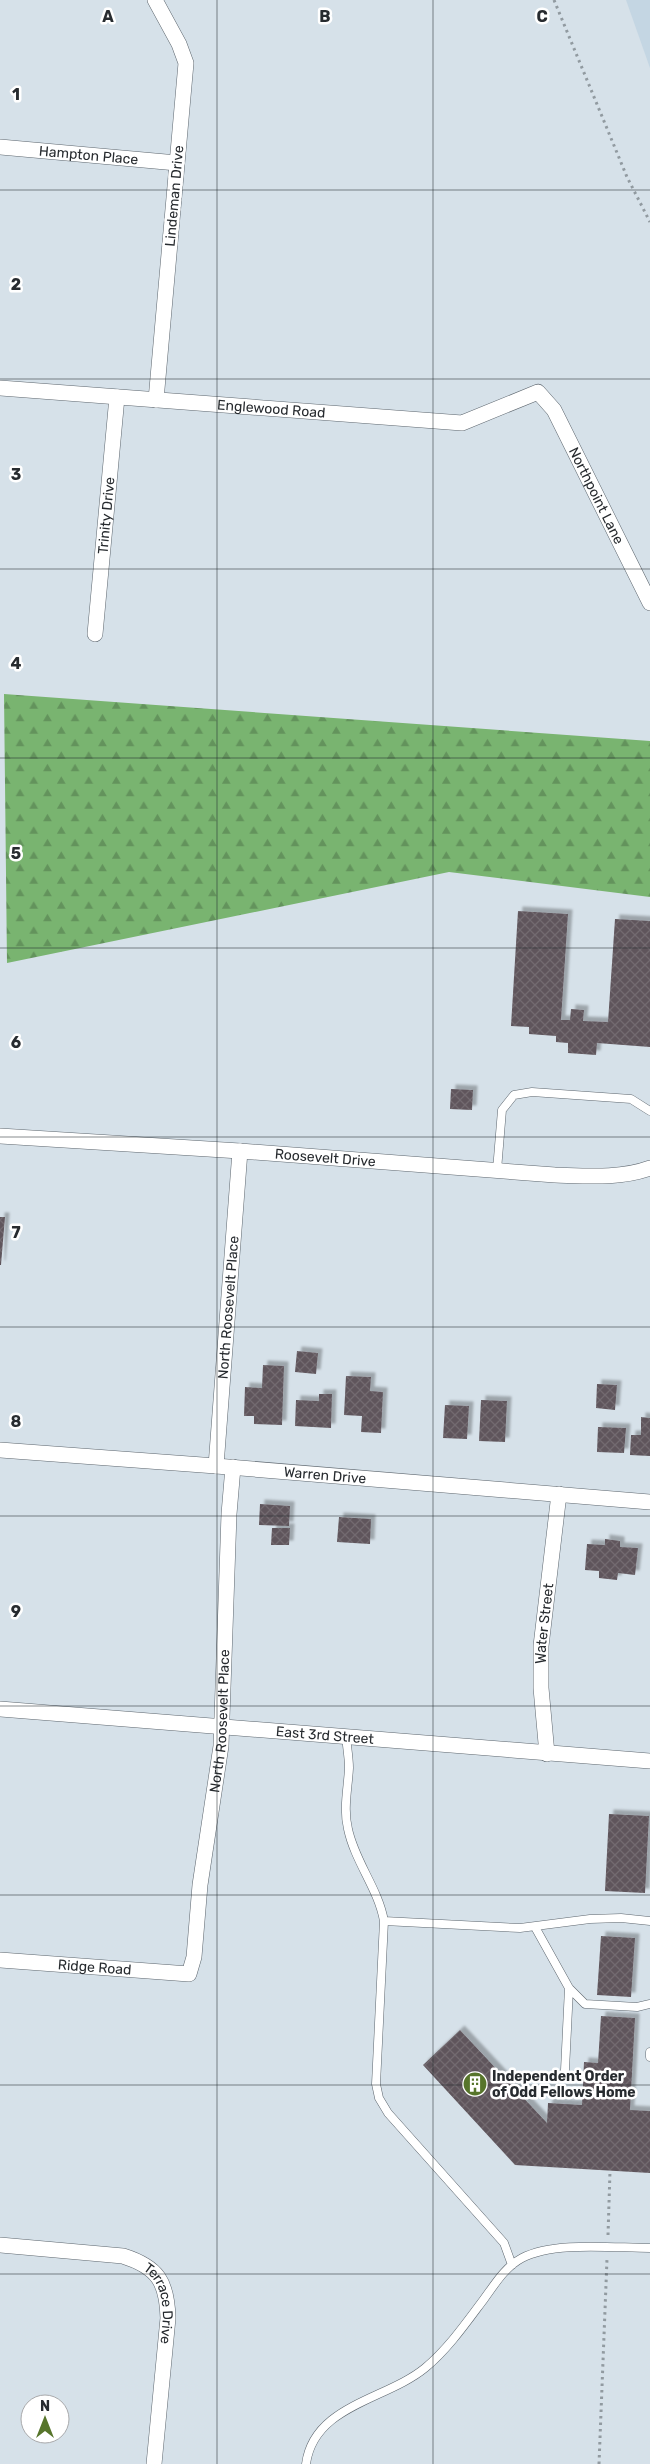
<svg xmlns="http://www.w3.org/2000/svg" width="650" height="2464" viewBox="0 0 650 2464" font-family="Rubik,sans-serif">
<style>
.built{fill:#c4d6e3}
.forest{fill:url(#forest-firs)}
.building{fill:url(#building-cross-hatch);filter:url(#shadow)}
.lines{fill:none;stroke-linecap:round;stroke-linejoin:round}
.lane-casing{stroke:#5d666e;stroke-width:9}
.street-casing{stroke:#5d666e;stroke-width:16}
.path{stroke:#919aa0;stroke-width:3;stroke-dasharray:2.5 4;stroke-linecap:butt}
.lane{stroke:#fff;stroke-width:8}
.street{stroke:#fff;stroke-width:15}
.grid{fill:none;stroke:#272b2f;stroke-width:1;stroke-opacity:0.55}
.labels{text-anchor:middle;stroke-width:5;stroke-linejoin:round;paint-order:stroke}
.street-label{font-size:14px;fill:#272b2f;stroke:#fff}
.poi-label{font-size:14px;font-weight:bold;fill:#272b2f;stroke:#fff;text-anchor:start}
.grid-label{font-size:16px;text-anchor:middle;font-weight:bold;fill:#272b2f;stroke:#fff;stroke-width:5;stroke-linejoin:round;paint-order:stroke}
</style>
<defs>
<pattern id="forest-firs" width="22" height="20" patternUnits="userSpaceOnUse" patternTransform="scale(1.25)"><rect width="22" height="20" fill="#79b470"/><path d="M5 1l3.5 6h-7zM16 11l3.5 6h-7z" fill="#63935c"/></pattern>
<pattern id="building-cross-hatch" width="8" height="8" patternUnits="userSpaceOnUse" patternTransform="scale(1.25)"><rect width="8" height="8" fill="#5f555c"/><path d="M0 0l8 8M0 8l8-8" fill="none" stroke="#726a70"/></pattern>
<filter id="shadow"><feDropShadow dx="4.5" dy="-4.5" stdDeviation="1" flood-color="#0004"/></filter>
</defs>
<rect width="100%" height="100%" fill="#d6e1e9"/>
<path class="built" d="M626,0h24v68z"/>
<path class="forest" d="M4,694l646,47v156l-201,-25 -442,91z"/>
<path class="building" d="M518,911l50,3 -7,106h9l1,-11 13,1 -1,11 25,1 7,-103 35,2v126l-53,-4 -1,12 -28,-2v-10l-12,-1v-6l-27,-2v-7l-18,-1z
M451,1089l22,1 -1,20 -22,-1z
M0,1217h5l-4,48h-1z
M297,1351l21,2 -2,21 -21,-2z
M263,1365l21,1 -2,59 -28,-1v-8h-10l1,-29 17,1z
M346,1376l25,1 -1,14 13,1 -2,41 -20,-1 1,-16 -18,-1z
M597,1384l20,1 -2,25 -19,-2z
M319,1394h13l-1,34 -36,-2 1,-26 23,1z
M481,1400l26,1 -2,41 -26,-1z
M445,1405l24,1 -2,33 -24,-1z
M641,1417l9,1v38l-20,-1 1,-20h10z
M598,1427l28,1 -2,25 -27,-1z
M260,1504l30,2 -1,20 -30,-1z
M339,1517l32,2 -1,25 -33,-2z
M272,1528h18l-1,17h-18z
M605,1539l15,2v6l18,1 -3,27 -17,-2 -1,7 -18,-2v-7l-14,-1 2,-26 18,1z
M609,1814l40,2 -4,77 -40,-2z
M601,1936l34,2 -4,59 -34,-2z
M601,2016l34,2 -5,92 20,1v62l-135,-8 -92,-100 37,-35 87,93 1,-20 34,2 2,-43 14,1z"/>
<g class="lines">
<defs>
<path id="lane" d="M497,1170l5,-60 12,-15 18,-3 99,7 19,12
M346,1737c1,10 3,21 3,31 -1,20 -6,41 -1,61 7,33 30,59 36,92l-8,163 3,14 9,15 116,130 8,22
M384,1921l136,7 70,-9 31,-1 29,3
M535,1927l34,61 16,16 52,3 13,-3
M650,2052v5
M565,2070l4,-82
M306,2464c8,-59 80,-64 119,-96 23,-19 41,-45 59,-69 11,-15 21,-32 38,-41 32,-17 92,-10 128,-10"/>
<g id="street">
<path d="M155,0l24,44 7,19 -30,337"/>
<path id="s1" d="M0,147l177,16"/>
<path id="s2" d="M0,388l462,35 76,-31 16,18 96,193"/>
<path id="s3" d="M95,634l22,-237"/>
<path id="s4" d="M0,1136l240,15 315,24c32,1 65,4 95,-7"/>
<path id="s5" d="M0,1450l216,16 434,36"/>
<path id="s6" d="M216,1466l24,-315"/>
<path id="s7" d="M0,1709l650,52"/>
<path id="s8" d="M547,1754l-6,-66v-42l18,-152"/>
<path id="s9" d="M0,1960l189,14 5,-17 6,-72 21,-139 8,-232 4,-47"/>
<path id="s10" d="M0,2245l123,11c35,11 44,26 45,62l-14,146"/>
</g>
</defs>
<use href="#lane" class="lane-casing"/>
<use href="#street" class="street-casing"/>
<path class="path" d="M554,0l73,177 23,45
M608,2235l2,-64
M599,2464l8,-205"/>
<use href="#lane" class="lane"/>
<use href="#street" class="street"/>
</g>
<path class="grid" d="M217,0v2464M433,0v2464M0,190h650M0,379h650M0,569h650M0,758h650M0,948h650M0,1137h650M0,1327h650M0,1516h650M0,1706h650M0,1895h650M0,2085h650M0,2274h650"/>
<defs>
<symbol id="building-disc" viewBox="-11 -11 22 22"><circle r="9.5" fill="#57752b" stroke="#fff"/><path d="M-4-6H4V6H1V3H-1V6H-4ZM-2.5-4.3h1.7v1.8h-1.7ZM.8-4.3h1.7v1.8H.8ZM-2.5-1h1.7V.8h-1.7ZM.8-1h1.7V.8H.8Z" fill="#fff"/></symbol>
</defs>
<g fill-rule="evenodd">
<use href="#building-disc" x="461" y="2070" width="28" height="28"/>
</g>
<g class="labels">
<g class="street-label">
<text dy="5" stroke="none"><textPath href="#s1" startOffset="89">Hampton Place</textPath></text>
<text transform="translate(174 196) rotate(-85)" y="5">Lindeman Drive</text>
<text dy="5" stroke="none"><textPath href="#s2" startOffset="272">Englewood Road</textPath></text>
<text dy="5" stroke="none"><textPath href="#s2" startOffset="665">Northpoint Lane</textPath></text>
<text dy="5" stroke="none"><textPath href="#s3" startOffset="119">Trinity Drive</textPath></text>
<text dy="5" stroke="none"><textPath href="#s4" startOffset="326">Roosevelt Drive</textPath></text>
<text dy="5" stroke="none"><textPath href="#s6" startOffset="159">North Roosevelt Place</textPath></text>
<text dy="5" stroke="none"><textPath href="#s5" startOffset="326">Warren Drive</textPath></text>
<text dy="5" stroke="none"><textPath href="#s8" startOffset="131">Water Street</textPath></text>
<text dy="5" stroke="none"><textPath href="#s9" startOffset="445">North Roosevelt Place</textPath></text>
<text dy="5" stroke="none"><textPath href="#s7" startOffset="326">East 3rd Street</textPath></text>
<text dy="5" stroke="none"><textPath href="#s9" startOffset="95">Ridge Road</textPath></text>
<text dy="5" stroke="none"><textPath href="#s10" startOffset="191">Terrace Drive</textPath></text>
</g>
<g class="poi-label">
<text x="492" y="2081">Independent Order<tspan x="492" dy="16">of Odd Fellows Home</tspan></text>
</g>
</g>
<g class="grid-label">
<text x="108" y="22">A</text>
<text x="325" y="22">B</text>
<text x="542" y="22">C</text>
<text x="16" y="100">1</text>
<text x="16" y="290">2</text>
<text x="16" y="480">3</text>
<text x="16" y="669">4</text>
<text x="16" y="859">5</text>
<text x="16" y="1048">6</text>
<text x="16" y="1238">7</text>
<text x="16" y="1427">8</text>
<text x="16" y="1617">9</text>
</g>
<g transform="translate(45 2419)"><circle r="24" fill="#ffffff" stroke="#a9aaac"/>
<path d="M0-4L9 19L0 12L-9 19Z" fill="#57752b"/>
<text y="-8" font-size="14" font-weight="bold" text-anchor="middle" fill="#272b2f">N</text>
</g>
</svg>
